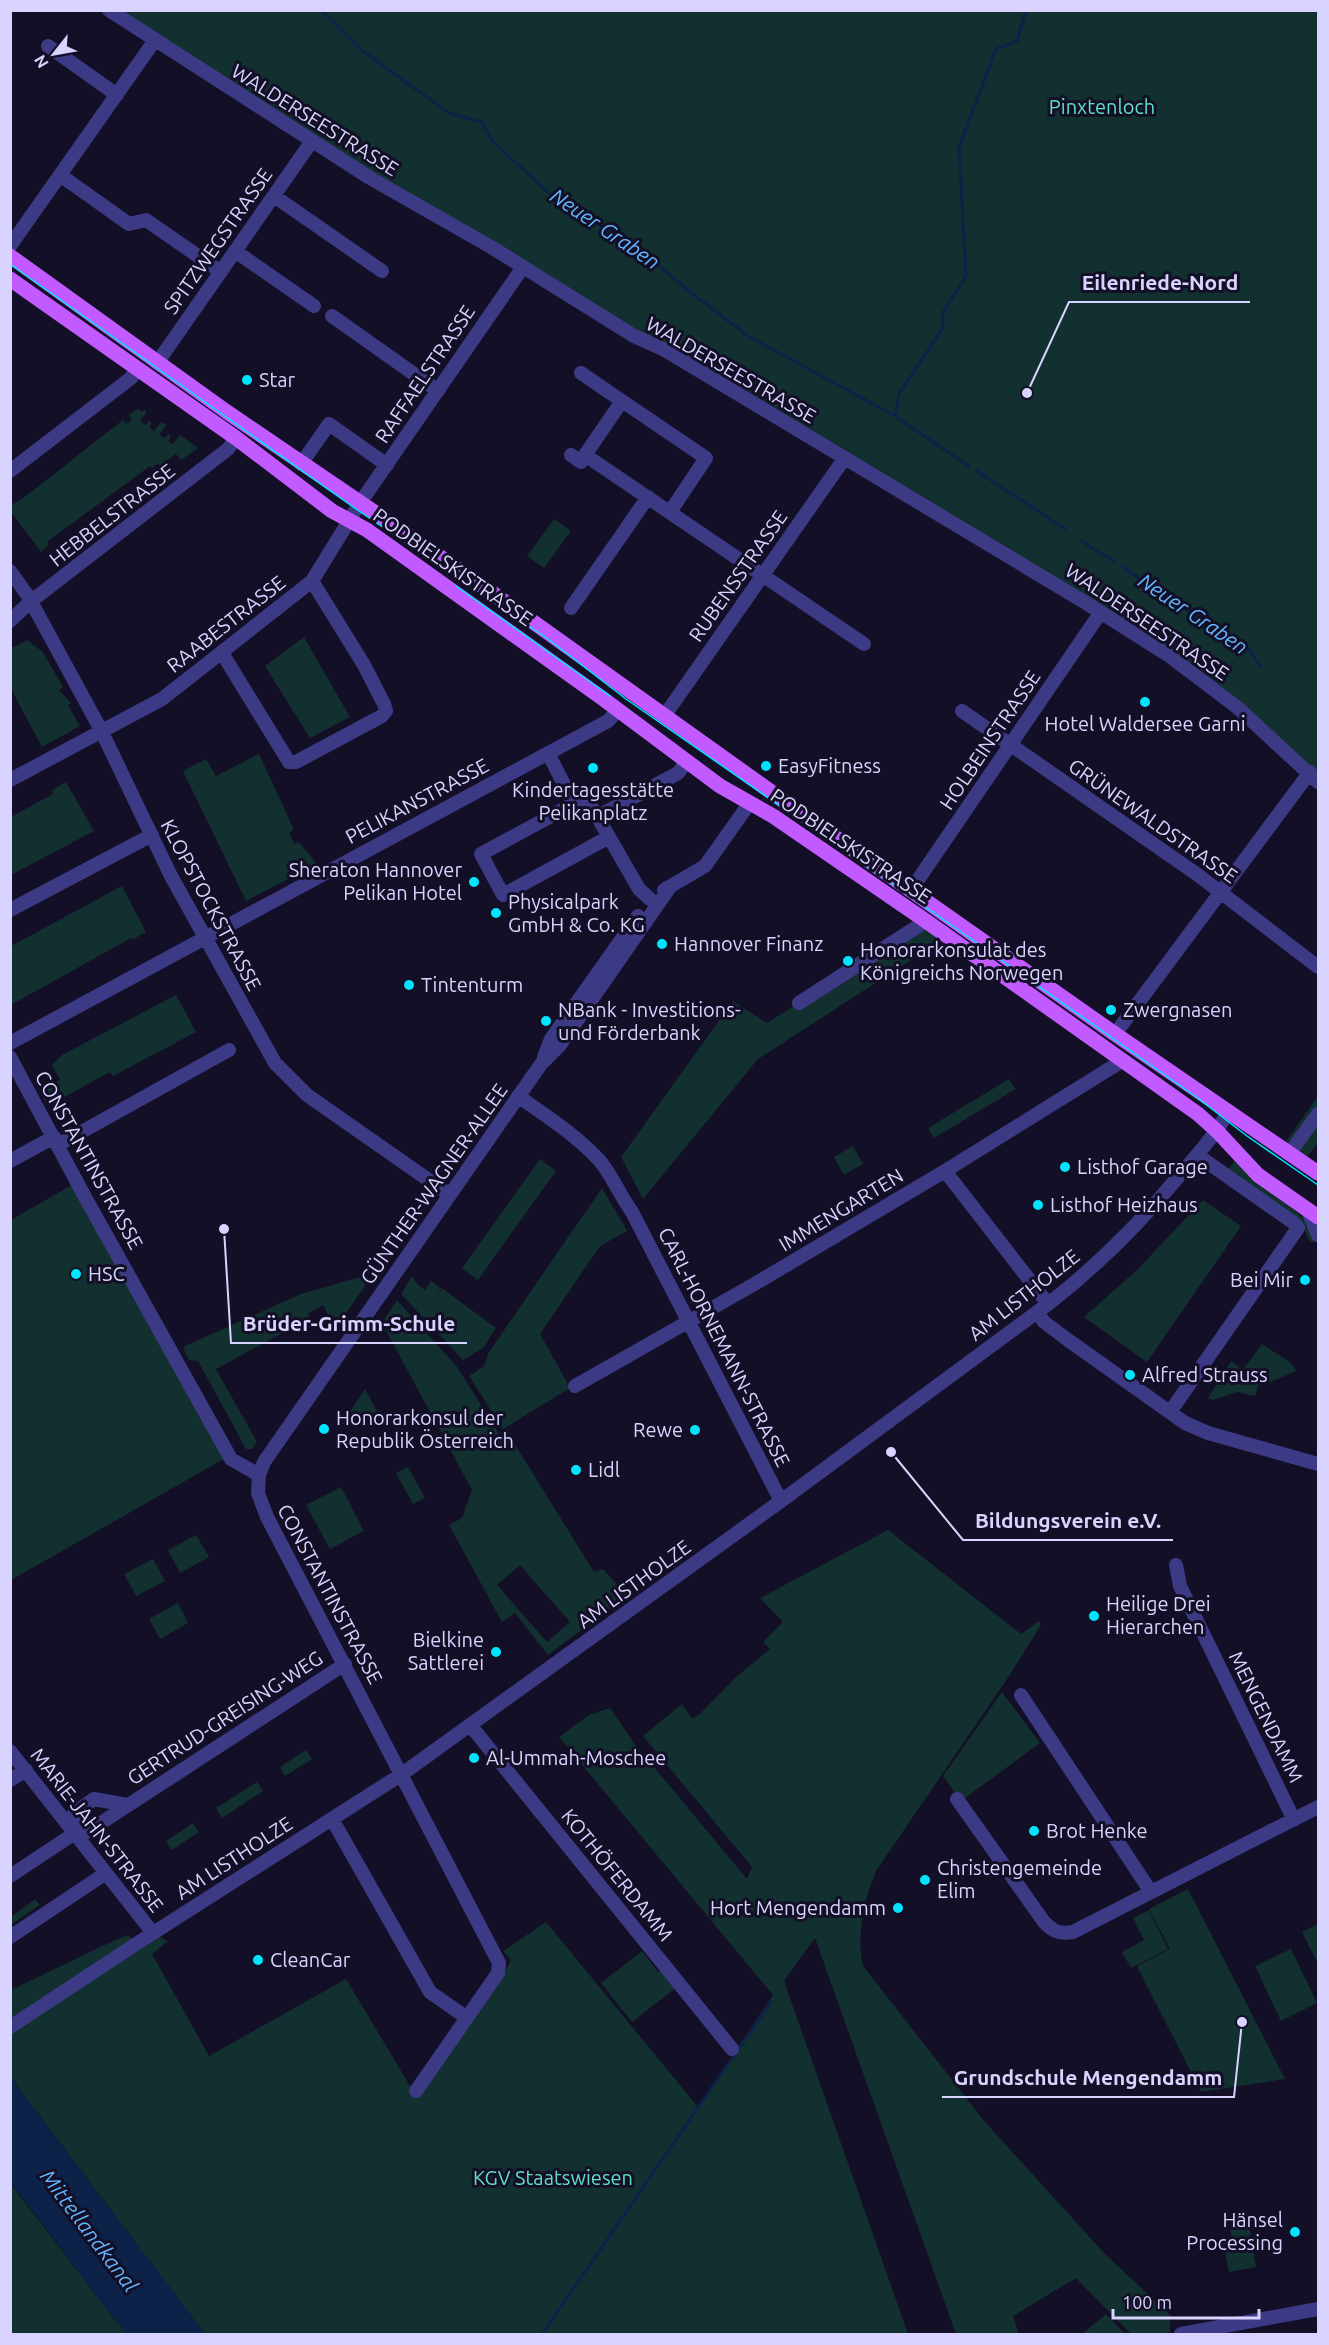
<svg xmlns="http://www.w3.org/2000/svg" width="1329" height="2345" viewBox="0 0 1329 2345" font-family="Ubuntu,sans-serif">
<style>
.green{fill:#12302f;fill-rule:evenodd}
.water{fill:#0c2248}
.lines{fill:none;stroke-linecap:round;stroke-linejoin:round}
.stream{stroke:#0c2248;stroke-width:3}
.minor{stroke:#3d3a85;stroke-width:14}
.major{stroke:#c25bff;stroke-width:15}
.tram{stroke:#00e5ff;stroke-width:1.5}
.poi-dot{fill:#00e5ff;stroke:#130f26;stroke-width:2}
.labels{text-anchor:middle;stroke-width:6;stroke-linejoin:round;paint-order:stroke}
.park-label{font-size:20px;fill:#5fe0c0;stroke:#130f26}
.street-label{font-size:20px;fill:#d9d4ff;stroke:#130f26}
.poi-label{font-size:20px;fill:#d9d4ff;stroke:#130f26;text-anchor:start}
.water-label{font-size:21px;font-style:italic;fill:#62b6ff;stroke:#130f26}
.leader{fill:none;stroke:#d9d4ff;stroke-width:2}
.callout-dot{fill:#d9d4ff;stroke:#130f26;stroke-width:2}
.callout-label{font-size:21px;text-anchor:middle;font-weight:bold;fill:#d9d4ff;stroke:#130f26;stroke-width:6;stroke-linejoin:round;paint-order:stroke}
</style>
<rect width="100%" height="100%" fill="#130f26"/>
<path class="green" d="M109,11h1209v771l-150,-127 -534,-319z
M138,409l4,3 2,-2 3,2 -7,9 6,4 3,-4 3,2 -3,4 5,4 7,-9 5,3 -7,10 6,3 3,-4 3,3 -3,4 5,3 7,-9 18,13 -17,12 -5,-6 -16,12 -2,-3 -6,5 -2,-2 -103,76 2,3 -8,7 -30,-40v-7l11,-6 101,-79 3,4 6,-4 -3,-5z
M554,519l17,12 -27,37 -17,-12z
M304,637l46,80 -40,21 -45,-72z
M27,640l16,12 20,35 -4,3 12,13 -3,2 12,21 -38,21 -31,-58v-41z
M259,754l35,76 -5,3 6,11 4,-2 18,22 -71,37 -63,-130 23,-12 10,17z
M66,782l28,49 -83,44v-58l42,-23 -1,-4z
M122,886l24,46 -14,8 -1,-2 -120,67v-59z
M920,925l25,13 -187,121 -115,140 -22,-42 112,-156 34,22z
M176,995l20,37 -83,44 -3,-4 -62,34 -9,-15 21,-11 -8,-15 10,-10z
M1009,1079l7,10 -82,49 -6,-10z
M1318,1096v46l-15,21 -18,-20z
M853,1146l10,18 -19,11 -10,-18z
M540,1159l16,12 -78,109 -16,-12z
M1236,1159l65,57 9,11 6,15h-6l-8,-17 -75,-54z
M77,1182l152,274 -218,124v-360z
M602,1188l25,43 -27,15 -60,88 30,54 -67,41 -34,-53 15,-10 5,-14z
M1203,1200l38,26 -94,136 -63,-45 53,-47z
M412,1276l6,9 7,5 6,-9 11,8 -9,12 10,-12 53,39 -13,20 -20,12 -62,-66z
M360,1277l9,3 -31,45 -9,-8 -6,-12 -15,8 2,5 -94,51 41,73 -5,7h-6l-48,-88 -9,-1 -6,-13 118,-53z
M397,1300l61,68 41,66 7,-4 88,142 9,-3 24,27 -79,59 -33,-42 -13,9 -53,-97 13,-7 10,-28 -90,-167zM520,1565l50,57 -23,20 -50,-57z
M1262,1344l29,19 5,8 -28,12 -8,-2 -5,15 -18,-4 -24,8 -5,-2 23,-37 12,9z
M365,1389l18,33 -41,2z
M408,1467l17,31 -12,6 -17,-31z
M341,1487l23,44 -34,18 -24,-44z
M888,1530l133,104 18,-13 2,4 -34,54 -131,192c-12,30 -20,63 -13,95l122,156 120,132 65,61v17l-5,2h-34l-55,-56 -63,38 6,18h-63l-141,-396 -31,43 124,353h-703l-194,-256v-88l102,-49 15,-6 9,9 16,-11 15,8 -16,13 57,102 137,-77 67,112 65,-78 19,-26 14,-27 -8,-9 43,-29 152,185 75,-112 -214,-258 30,-22 21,-7 24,35 113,136 5,-12 -109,-131 39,-32 10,15 9,-6 34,-35 35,-29 -7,-7 20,-20 -23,-24z
M196,1535l13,22 -29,16 -12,-23z
M153,1559l12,22 -29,15 -12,-22z
M178,1603l10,20 -28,16 -11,-20z
M1002,1692l38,51 -79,58 -18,-25z
M306,1750l6,9 -27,17 -5,-9z
M257,1782l6,9 -41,27 -6,-10z
M193,1823l6,9 -27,18 -6,-9z
M1188,1889l97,190 -84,13 -64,-126 33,-17 -21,-40z
M35,1899l5,6 -28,19 -1,-7z
M1149,1910l19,39 -37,19 -9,-16 22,-12 -11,-22z
M1318,1924v35l-2,1 -14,-28z
M1291,1949l26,54 -36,18 -26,-55z
M642,1951l16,21 5,-3 14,18 -45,35 -31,-39z
M10,2183l116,151h-115z
M1249,2225l7,42 -27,5 -6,-30 9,-2 -2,-12z
M1106,2314l19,20h-43z"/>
<path class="water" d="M11,2078l2,3 192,253h-79l-115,-151z"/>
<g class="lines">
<path class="stream" d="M321,10l40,40 88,63 32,9 13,21 74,67 52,25 78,63 50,38 147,80 74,50
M895,416l4,-22 44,-66v-16l23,-36 -7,-129 37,-98 21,-8 9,-31
M977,471l88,58
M1081,541l33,20
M1122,567l127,82 11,17
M542,2334l229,-332"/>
<path class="minor" d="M109,10l261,168 121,69 143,89 29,13 423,254 82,52 70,53 80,74
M48,46l69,49
M60,175l69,49 17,-4 75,52
M274,196l108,75
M10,246l145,-206
M235,251l79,55
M332,316l106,75
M157,363l155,-222
M581,373l41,28
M571,455l10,7 4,-7 279,189
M585,455l37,-54 84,57 -36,54
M301,464l28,-40 58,41
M10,471l121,-93 6,-9
M10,571l18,25 73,134 70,146 104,187 32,32 143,100
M571,608l77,-111
M10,621l20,-19 198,-153 8,-11
M222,653l67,109h7l86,-46 4,-5 -2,-7 -20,-39 -52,-84
M962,711l236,164 120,92
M665,715l179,-256
M548,753l26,51
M10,780l152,-81 150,-118 48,-78 163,-236
M597,817l81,-44 9,-12
M609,837l-106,58 -22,-41 105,-57 53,92 11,10
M664,890l41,-24 44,-62
M911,890l190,-278
M10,910l142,-75
M799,1003l127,-82
M1115,1034l195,-262
M10,1043l598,-322 10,-11
M10,1057l75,140 146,262 28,16
M544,1057l7,-18 87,-123
M518,1096c28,20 58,39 81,64 12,13 21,36 33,52l149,289
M58,1145l171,-95
M1289,1154l29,-40
M10,1161l44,-24
M945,1171l103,133
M1308,1211l10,24
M1037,1312l7,10 24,18 117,83 23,10 110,31
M575,1386l183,-104 187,-111 177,-110
M1170,1412l128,-184 -4,-5 -97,-68
M1176,1565l4,21 114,234
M1021,1695l130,197
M471,1726l261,323
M10,1751l143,182
M10,1780l16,-10
M957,1799l87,123c10,10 15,12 29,10l245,-125
M127,1805l-33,-6 -20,14 13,19 258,-168
M332,1819l98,173 37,26
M10,1876l65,-43
M10,1937l96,-64
M10,2027l126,-83 266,-170 379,-273 267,-197c48,-37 92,-81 131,-128 18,-21 36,-41 50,-65
M416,2091l82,-118 1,-10 -232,-446 -9,-24 1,-18 5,-13 277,-398 19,-19 110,-158
M1181,2334l137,-25"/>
<path class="major" d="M10,256l217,156 253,172 304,217 331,233 203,139
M10,279l226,159 96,73 35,19 235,168 118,88 53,30 153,105 272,193 19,17 41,44 60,42"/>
<path class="tram" d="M10,264l346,245 192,130 78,60 331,230 238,167 52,40 71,49
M456,586l154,110"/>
</g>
<g class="poi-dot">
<circle cx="247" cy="380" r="6"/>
<circle cx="1145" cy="702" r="6"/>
<circle cx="766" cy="766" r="6"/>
<circle cx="593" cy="768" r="6"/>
<circle cx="474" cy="882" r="6"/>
<circle cx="496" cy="913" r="6"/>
<circle cx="662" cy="944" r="6"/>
<circle cx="848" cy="961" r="6"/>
<circle cx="409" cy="985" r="6"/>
<circle cx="1111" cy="1010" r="6"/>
<circle cx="546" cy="1021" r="6"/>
<circle cx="1065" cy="1167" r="6"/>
<circle cx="1038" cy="1205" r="6"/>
<circle cx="76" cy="1274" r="6"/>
<circle cx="1305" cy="1280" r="6"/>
<circle cx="1130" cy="1375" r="6"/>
<circle cx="324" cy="1429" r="6"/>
<circle cx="695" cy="1430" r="6"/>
<circle cx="576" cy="1470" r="6"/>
<circle cx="1094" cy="1616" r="6"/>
<circle cx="496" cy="1652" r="6"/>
<circle cx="474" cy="1758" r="6"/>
<circle cx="1034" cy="1831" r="6"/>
<circle cx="925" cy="1880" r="6"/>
<circle cx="898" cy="1908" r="6"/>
<circle cx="258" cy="1960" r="6"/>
<circle cx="1295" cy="2232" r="6"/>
</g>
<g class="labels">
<g class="park-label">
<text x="1102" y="114">Pinxtenloch</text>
<text x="553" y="2185">KGV Staatswiesen</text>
</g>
<g class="street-label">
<text transform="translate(315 120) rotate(32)" y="7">WALDERSEESTRASSE</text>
<text transform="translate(218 241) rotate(-55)" y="7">SPITZWEGSTRASSE</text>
<text transform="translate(731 370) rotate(30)" y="7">WALDERSEESTRASSE</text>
<text transform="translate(425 374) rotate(-56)" y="7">RAFFAELSTRASSE</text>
<text transform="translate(112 515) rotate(-38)" y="7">HEBBELSTRASSE</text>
<text transform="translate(453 567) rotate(35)" y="7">PODBIELSKISTRASSE</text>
<text transform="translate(738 576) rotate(-55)" y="7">RUBENSSTRASSE</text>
<text transform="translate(1147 622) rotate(34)" y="7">WALDERSEESTRASSE</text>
<text transform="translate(226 624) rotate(-38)" y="7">RAABESTRASSE</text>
<text transform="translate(990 740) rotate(-56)" y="7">HOLBEINSTRASSE</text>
<text transform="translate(417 801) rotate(-28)" y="7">PELIKANSTRASSE</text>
<text transform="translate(1153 821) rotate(35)" y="7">GRÜNEWALDSTRASSE</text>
<text transform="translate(851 846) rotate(34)" y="7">PODBIELSKISTRASSE</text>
<text transform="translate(211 905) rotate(62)" y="7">KLOPSTOCKSTRASSE</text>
<text transform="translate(89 1160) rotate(61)" y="7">CONSTANTINSTRASSE</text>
<text transform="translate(434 1184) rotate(-55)" y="7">GÜNTHER-WAGNER-ALLEE</text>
<text transform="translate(841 1210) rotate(-31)" y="7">IMMENGARTEN</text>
<text transform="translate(1024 1295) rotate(-38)" y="7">AM LISTHOLZE</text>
<text transform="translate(724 1347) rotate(63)" y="7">CARL-HORNEMANN-STRASSE</text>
<text transform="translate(634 1584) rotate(-36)" y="7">AM LISTHOLZE</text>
<text transform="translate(330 1594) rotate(62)" y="7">CONSTANTINSTRASSE</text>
<text transform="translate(1266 1717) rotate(64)" y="7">MENGENDAMM</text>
<text transform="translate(225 1718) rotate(-33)" y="7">GERTRUD-GREISING-WEG</text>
<text transform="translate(97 1830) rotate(52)" y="7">MARIE-JAHN-STRASSE</text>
<text transform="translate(234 1858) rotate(-33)" y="7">AM LISTHOLZE</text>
<text transform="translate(617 1875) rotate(51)" y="7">KOTHÖFERDAMM</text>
</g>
<g class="poi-label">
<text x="259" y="387">Star</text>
<text x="1145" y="731" text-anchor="middle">Hotel Waldersee Garni</text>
<text x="778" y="773">EasyFitness</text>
<text x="593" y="797" text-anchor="middle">Kindertagesstätte<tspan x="593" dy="23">Pelikanplatz</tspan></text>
<text x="462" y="877" text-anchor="end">Sheraton Hannover<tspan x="462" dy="23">Pelikan Hotel</tspan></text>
<text x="508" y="909">Physicalpark<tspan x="508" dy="23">GmbH &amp; Co. KG</tspan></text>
<text x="674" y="951">Hannover Finanz</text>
<text x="860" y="957">Honorarkonsulat des<tspan x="860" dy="23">Königreichs Norwegen</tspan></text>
<text x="421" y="992">Tintenturm</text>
<text x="558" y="1017">NBank - Investitions-<tspan x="558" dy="23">und Förderbank</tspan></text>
<text x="1123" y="1017">Zwergnasen</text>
<text x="1077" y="1174">Listhof Garage</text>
<text x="1050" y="1212">Listhof Heizhaus</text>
<text x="88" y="1281">HSC</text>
<text x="1293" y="1287" text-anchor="end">Bei Mir</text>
<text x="1142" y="1382">Alfred Strauss</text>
<text x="336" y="1425">Honorarkonsul der<tspan x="336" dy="23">Republik Österreich</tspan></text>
<text x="683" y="1437" text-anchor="end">Rewe</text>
<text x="588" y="1477">Lidl</text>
<text x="1106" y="1611">Heilige Drei<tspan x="1106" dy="23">Hierarchen</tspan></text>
<text x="484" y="1647" text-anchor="end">Bielkine<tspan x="484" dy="23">Sattlerei</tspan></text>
<text x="486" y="1765">Al-Ummah-Moschee</text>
<text x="1046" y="1838">Brot Henke</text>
<text x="937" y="1875">Christengemeinde<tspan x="937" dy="23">Elim</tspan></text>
<text x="886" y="1915" text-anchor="end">Hort Mengendamm</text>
<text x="270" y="1967">CleanCar</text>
<text x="1283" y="2227" text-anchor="end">Hänsel<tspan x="1283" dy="23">Processing</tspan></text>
</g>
<g class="water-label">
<text transform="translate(605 229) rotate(34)" y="7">Neuer Graben</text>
<text transform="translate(1193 614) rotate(34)" y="7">Neuer Graben</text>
<text transform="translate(89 2231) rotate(53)" y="7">Mittellandkanal</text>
</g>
</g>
<path class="leader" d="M1027 393L1069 302H1250M224 1229L231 1343H467M891 1452L963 1540H1173M1242 2022L1234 2097H942"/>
<g class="callout-dot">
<circle cx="1027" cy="393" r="6"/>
<circle cx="224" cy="1229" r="6"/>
<circle cx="891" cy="1452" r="6"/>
<circle cx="1242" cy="2022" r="6"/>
</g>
<g class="callout-label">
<text x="1160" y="290">Eilenriede-Nord</text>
<text x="349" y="1331">Brüder-Grimm-Schule</text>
<text x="1068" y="1528">Bildungsverein e.V.</text>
<text x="1088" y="2085">Grundschule Mengendamm</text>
</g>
<rect width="1329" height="2345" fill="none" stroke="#d9d4ff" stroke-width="24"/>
<g transform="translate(54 54) rotate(239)" stroke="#130f26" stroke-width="4.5" paint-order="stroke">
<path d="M0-4.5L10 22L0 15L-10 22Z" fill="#d9d4ff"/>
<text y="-9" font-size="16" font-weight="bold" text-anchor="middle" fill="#d9d4ff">N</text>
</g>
<path d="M1113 2309v9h146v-9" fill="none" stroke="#d9d4ff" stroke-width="3"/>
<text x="1122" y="2309" font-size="18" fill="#d9d4ff" stroke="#130f26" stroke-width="4.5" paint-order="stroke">100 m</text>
</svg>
